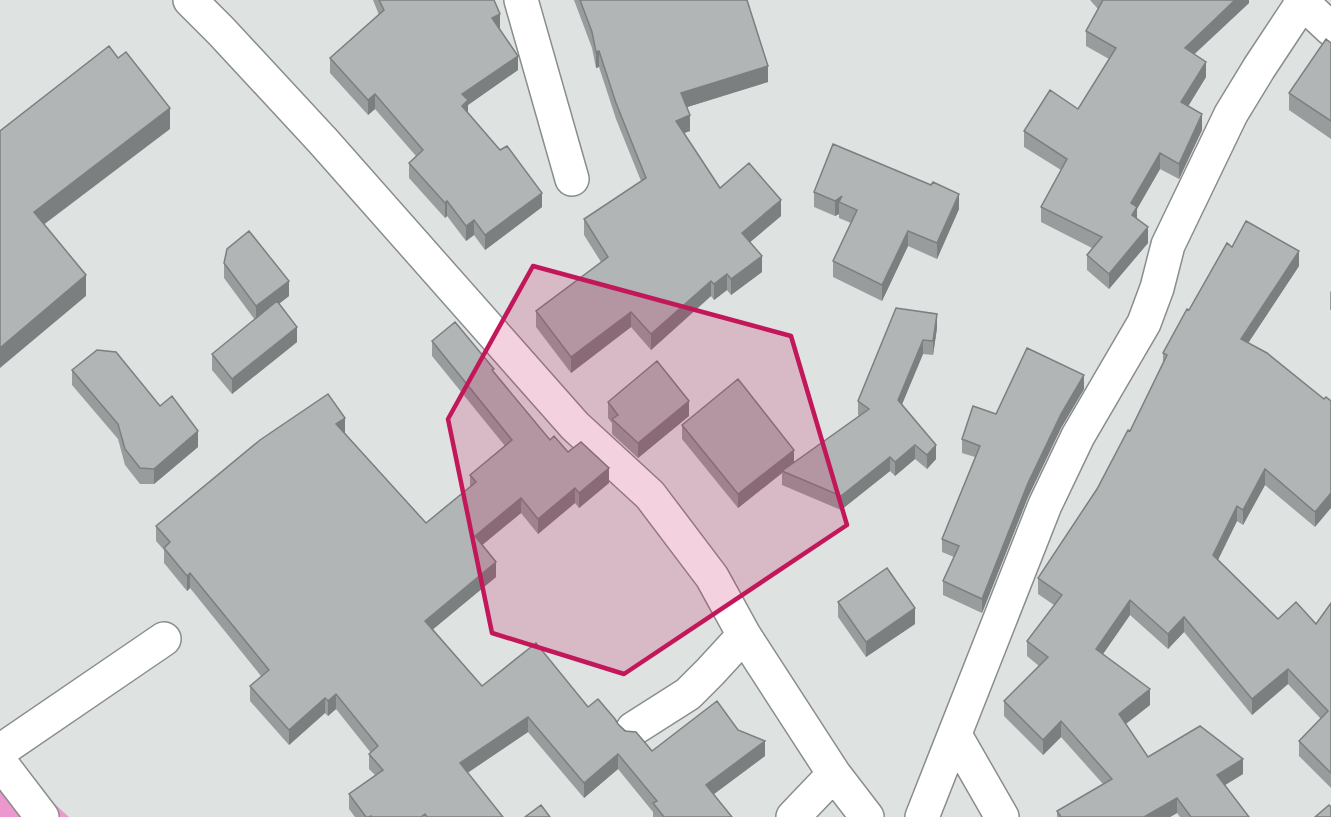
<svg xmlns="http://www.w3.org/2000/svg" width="1331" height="817" viewBox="0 0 1331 817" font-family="Spectral,serif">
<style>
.green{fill:#ec97cd}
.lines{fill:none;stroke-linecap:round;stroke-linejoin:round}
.minor-casing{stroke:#898d8c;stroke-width:36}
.minor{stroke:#fff;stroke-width:33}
.wall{fill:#989c9c}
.shaded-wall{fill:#7c7f7f}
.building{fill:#b1b5b5;stroke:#7c7f7f;stroke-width:1.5}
.marked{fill:#c2185b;fill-opacity:0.2;stroke:#c2185b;stroke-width:4.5;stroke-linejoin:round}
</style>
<rect width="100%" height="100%" fill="#dee3e2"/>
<path class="green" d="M0,762l47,35 22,20h-69z"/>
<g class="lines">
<defs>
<path id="minor" d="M190,0l31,31 102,110 252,285 75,69 62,82 32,58 55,85 35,54 33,43
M521,0l51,179
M1300,0l31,29
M633,729l55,-35 22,-22 34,-37
M955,735l47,82
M0,751l164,-112
M0,762l42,55
M793,817l41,-43
M922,817l123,-312 33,-69 66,-113 13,-35 11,-43 63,-131 28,-46 43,-65"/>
</defs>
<use href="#minor" class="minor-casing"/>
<use href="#minor" class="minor"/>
</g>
<path class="wall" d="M373,0h121l6,29 18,41 -50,35v8l74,94 -57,43 -11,-15 -8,6 -19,-25 -2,2 -36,-40v-15l7,-7 -41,-47 -7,6 -38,-42v-15l49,-43z
M574,0h173l21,82 -81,25 3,24 -6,2 36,55 61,28 -31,26 12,30 -31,23 -4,-5 -13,10 -3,-4 -60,54 -20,-23 -60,46 -35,-46v-16l65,-49 -17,-27v-16l57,-38 -25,-62 -17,-52 -3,1 -4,-20z
M1090,0h159v3l-55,51 12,23 -18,29 14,24 -23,49 -19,-10 -23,40v10l11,24 -39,46 -22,-19v-15l5,-7 -51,-26v-15l20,-37 -37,-23v-16l54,-22 31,-50 -23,-13v-15l12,-22z
M1331,43v96l-42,-29v-17z
M814,192l145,17 -22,50 -29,-13 -26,55 -49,-24v-16l18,-38 -12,-5v-4l-4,2 -21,-9z
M1232,247l67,19 -51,77 76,56 -9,128 -50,-42 -22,40 -6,-4 -19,39 60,59 38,5 15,-21v185l-32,-32v-15l22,-22 -33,-35 -36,31 -68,-83 -16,17 -38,-34 -27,39 47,51 -24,19 22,33 95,17 -18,11 24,32h-69l-3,-4 -7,4h-113v-6l46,-27 -42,-47 -18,18 -39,-39v-15l35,-35 -12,-10v-15l27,-36 -16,-11v-16l59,-89 33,-58 33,-68v-10l26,-43z
M224,263l65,33 -10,8 18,38 -65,52 -20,-24v-16l43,-34 -31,-42z
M1331,291v19h-1v-18z
M937,328l-4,27 -10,-1 -21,50 34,55 -9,10 -12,-10 -20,17 -5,-5 -49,39 -59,-25v-12l-44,35 -56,-69v-14l112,38 65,-47 -1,-1v-14z
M432,341l62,32 56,67 18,12 41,31 -30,25 -4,-5 -37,31 -17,-21 -39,32 14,32 -63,52 49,57 106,21 30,17 34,27 86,-21 27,26 -51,38 18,23h-79v-5l-35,-43 -34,29 -56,-66 -61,41 36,44h-148l-6,-8v-15l26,-19 -6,-6v-15l2,-1 -35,-44 -8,7 -3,-3 -36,32 -39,-44v-15l11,-10 -71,-88 -3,3 -23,-28v-13l-8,-9v-15l189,-93 81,90 44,-36v-12l35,-29 -73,-90z
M72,370l88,36 38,41 -44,37h-14l-15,-19 -7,-26 -46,-54z
M1084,389l-23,39 -33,69 -46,116 -39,-18v-14l11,-24 -12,-5v-13l33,-82 -13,-4v-14l34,-25z
M608,402l81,14 -51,42 -26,-24v-11l-4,-5z
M838,602l77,22 -49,33 -28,-40z"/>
<path class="shaded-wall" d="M1235,0h14v3l-64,60v-15z
M500,14v15l-8,4v-15z
M599,51v16l-3,1v-16z
M518,56v14l-50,35v10l-6,-9v-12z
M1206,62v15l-25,41v-16z
M768,66v16l-87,27v-16z
M375,94v15l-7,6v-15z
M170,108v21l-136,103v-20z
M1202,114v16l-23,49v-15z
M690,115v16l-14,5v-15z
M1160,153v16l-23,40v14l-5,7 -1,-27z
M542,193v14l-57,43v-15z
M959,194v15l-22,50v-16z
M842,196l-3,6v12l-4,2v-15z
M781,200v16l-39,33v-16z
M447,201v15l-2,2v-15z
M474,220v15l-8,6v-15z
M1148,227v16l-39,46v-15z
M908,231v15l-26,55v-16z
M1299,251v15l-58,88v-15z
M762,256v16l-31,23v-16z
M727,274v16l-13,10v-16z
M86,275v21l-86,72v-20z
M289,281v15l-33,25v-15z
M711,281v15l-60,54v-16z
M631,312v15l-60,46v-16z
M937,314v14l-4,27v-14z
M297,327v15l-65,52v-15z
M923,340v14l-25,60v-14z
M1084,375v14l-23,39 -33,69 -46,116v-14l46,-116 33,-69z
M689,401v15l-51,42v-15z
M345,418v15l-9,6v-15z
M198,431v16l-44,37v-15z
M915,445v14l-20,17v-14z
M936,445v14l-9,10v-14z
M794,450v13l-12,8v2l-44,35v-14z
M890,457v14l-49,39v-14z
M609,468v15l-30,25v-15z
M1265,469v16l-22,40v-15z
M575,488v15l-37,31v-15z
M1331,493v15l-16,19v-15z
M521,498v15l-46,38v-15z
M1237,506v15l-24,49v-15z
M496,562v15l-71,59v-15z
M190,573v15l-3,3v-15z
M1130,600v15l-34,49v-15z
M915,608v16l-49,33v-15z
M1184,617v15l-16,17v-15z
M1288,669v15l-36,31v-16z
M1150,689v16l-31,24v-15z
M336,694v15l-8,7v-15z
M325,698v15l-36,32v-15z
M528,717v15l-68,46v-15z
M1061,721v16l-18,18v-15z
M765,741v15l-59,44v-15z
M618,754v15l-34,29v-15z
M1243,759v15l-26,16v-15z
M1177,798v15l-7,4h-26z"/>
<path class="building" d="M379,0h115l6,14 -8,4 26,38 -56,38 6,6 -6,6 38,44 7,-4 35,47 -57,42 -11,-15 -8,6 -19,-25 -2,2 -36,-40 14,-13 -48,-56 -7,6 -38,-42 54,-48z
M580,0h167l21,66 -87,27 9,22 -14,6 44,67 29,-25 32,37 -39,33 20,23 -31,23 -4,-5 -13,10 -3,-3 -60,53 -20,-22 -60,45 -35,-46 72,-54 -24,-38 62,-41 -30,-75 -17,-52 -3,1 -4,-20z
M1103,0h132l-50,48 21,14 -25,40 21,12 -23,50 -19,-11 -29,50 6,4 -5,8 16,12 -39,47 -22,-19 15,-18 -61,-30 26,-48 -43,-28 26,-41 28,19 38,-61 -30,-17z
M1326,39l5,4v78l-42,-28z
M109,46l9,12 8,-6 44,56 -136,104 52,63 -86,73v-217z
M833,144l98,41 2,-3 26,12 -22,49 -29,-12 -26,54 -49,-24 24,-51 -18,-8 3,-6 -7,5 -21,-9z
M1246,221l53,30 -58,88 26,14 57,46 2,-2 5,4v92l-16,19 -50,-43 -22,41 -6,-4 -24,49 65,64 18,-17 20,22 15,-21v170l-32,-32 29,-30 -40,-42 -36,30 -68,-82 -16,17 -38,-34 -34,49 54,40 -31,25 29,43 52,-31 43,33 -26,16 32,42h-58l-14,-19 -33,19h-83l-4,-6 55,-32 -51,-58 -18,19 -39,-39 44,-44 -21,-16 35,-46 -24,-17 59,-89 31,-59 2,1 37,-76 -4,-2 24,-44 2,1 38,-67 5,4z
M249,231l40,50 -33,25 -32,-43 3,-14z
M277,301l20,26 -65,52 -20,-25z
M896,308l41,6 -4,27 -10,-1 -25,60 38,45 -9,10 -12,-10 -20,17 -5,-5 -49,39 -59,-25 87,-62 -11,-8z
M455,322l39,47 -2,1 58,70 4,-4 14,16 13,-10 28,26 -30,25 -4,-5 -37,31 -17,-21 -46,38 21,26 -71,59 57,65 54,-43 52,64 10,-8 17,20 3,5 7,7 11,1 16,19 65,-50 21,29 27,11 -59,44 26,32h-68l-11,-14 4,-2 -39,-47 -34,29 -56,-66 -68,46 43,54h-76l-2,-3 -4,3h-49l-1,-1 -2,1h-3l-17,-23 34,-24 -14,-16 9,-8 -42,-52 -8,7 -3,-3 -36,32 -39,-44 19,-16 -79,-97 -3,3 -23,-28 6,-6 -14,-16 104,-86 68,-46 17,24 -9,6 90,99 50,-41 -6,-7 42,-35 -80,-99z
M1027,348l57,27 -23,39 -33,69 -46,116 -39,-18 16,-35 -17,-7 38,-93 -18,-7 11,-33 23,8z
M97,350l19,2 44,54 12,-10 26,35 -44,38 -14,-1 -15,-19 -7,-25 -46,-54z
M657,361l32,40 -51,42 -26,-24 6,-4 -10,-13z
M738,379l56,71 -56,44 -56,-69z
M887,568l28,40 -49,34 -28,-40z
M541,805l9,12h-25z
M1329,805l2,2v10h-16z"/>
<path class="marked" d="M533,266l258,70 56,189 -223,149 -132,-41 -44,-214z"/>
</svg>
